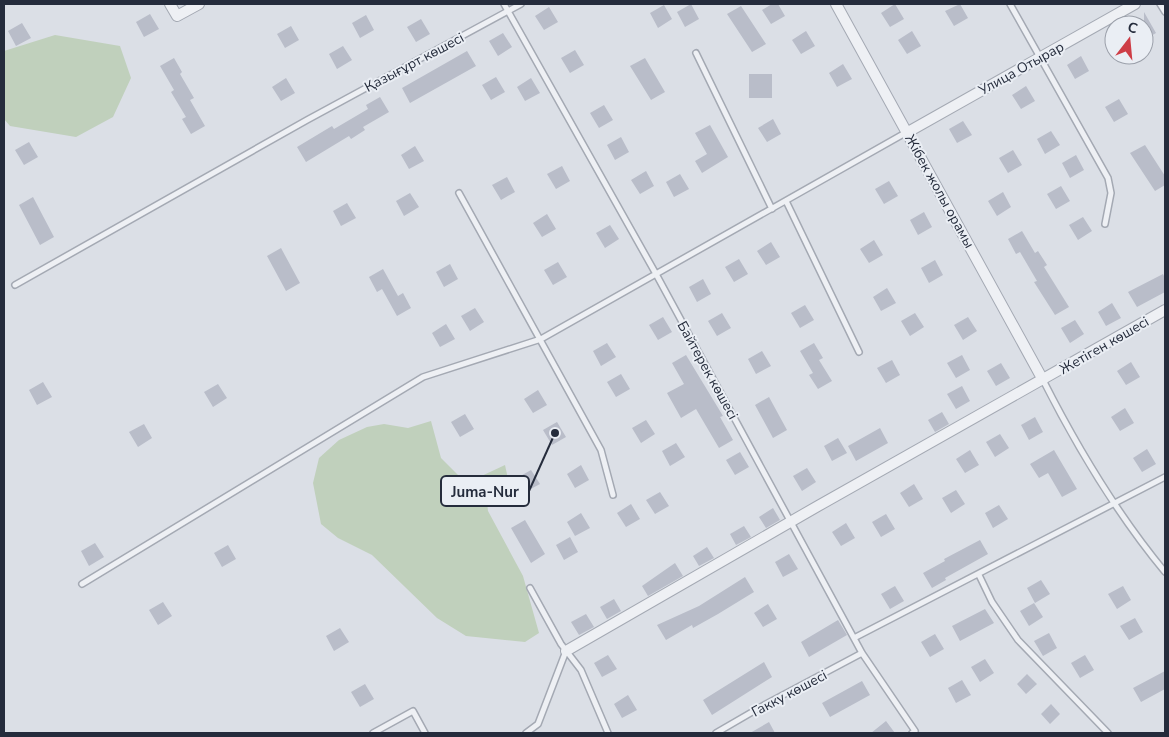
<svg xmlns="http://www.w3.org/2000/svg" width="1169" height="737" viewBox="0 0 1169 737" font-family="'Nunito Sans',sans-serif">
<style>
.green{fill:#c0d0bc}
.building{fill:#b9bdc9}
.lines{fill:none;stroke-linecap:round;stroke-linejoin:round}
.service-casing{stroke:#a4a9b3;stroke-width:8}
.minor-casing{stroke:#a4a9b3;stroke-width:12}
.service{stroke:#eef0f4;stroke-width:5}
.minor{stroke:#eef0f4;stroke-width:10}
.labels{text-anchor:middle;stroke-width:4;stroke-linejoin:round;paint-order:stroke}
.street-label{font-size:14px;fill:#252c3c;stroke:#eaeef4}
.leader{fill:none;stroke:#252c3c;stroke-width:2}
.callout-dot{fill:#252c3c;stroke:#eaeef4;stroke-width:2}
.callout{fill:#eaeef4;stroke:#252c3c;stroke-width:2}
.callout-label{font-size:15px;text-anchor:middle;font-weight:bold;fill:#252c3c}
</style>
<rect width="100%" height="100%" fill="#dbdfe6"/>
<path class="green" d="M55,35l65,11 11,32 -18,39 -37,20 -66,-11 -6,-7v-68z
M431,421l10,37 18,18 16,3 30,-14 5,23 -23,14 1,9 35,65 16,57 -14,9 -59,-6 -29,-18 -65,-63 -34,-17 -17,-14 -8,-41 6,-25 20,-18 28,-13 17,-3 24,4z"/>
<path class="building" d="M691,4l8,15 -14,8 -8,-15z
M772,4h6l7,12 -14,8 -9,-14z
M895,4l9,15 -14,8 -9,-14z
M960,4l8,14 -14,8 -9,-15z
M664,5l8,14 -14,9 -8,-15z
M741,6l25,38 -14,8 -25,-38z
M549,7l9,15 -14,8 -9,-14z
M1144,12l12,21 -12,7z
M150,14l9,15 -15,8 -8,-15z
M366,15l8,15 -14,8 -8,-15z
M421,19l9,15 -14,8 -9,-15z
M22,23l9,15 -15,8 -8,-15z
M291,26l8,14 -14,8 -8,-14z
M806,31l9,15 -14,8 -9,-14z
M912,31l9,15 -14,8 -9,-14z
M503,33l9,14 -14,9 -9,-15z
M343,46l9,14 -15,9 -8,-15z
M575,50l9,15 -14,8 -9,-15z
M467,51l9,15 -66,37 -8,-15z
M1081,56l8,15 -14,8 -8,-14z
M174,58l8,14 -2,2 14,24 -4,2 15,26 -14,8 -9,-15 4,-2 -15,-25 3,-2 -14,-24z
M645,58l20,34 -14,8 -21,-34z
M843,64l9,15 -15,8 -8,-14z
M749,74h23v24h-23z
M496,77l9,15 -14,8 -9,-15z
M286,78l9,15 -14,8 -9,-14z
M531,78l9,15 -15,8 -8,-14z
M1026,86l9,15 -14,8 -9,-14z
M380,97l9,15 -26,15 2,3 -14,9 -2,-3 -43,26 -9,-15 35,-21 2,3 34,-20 -2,-4z
M1119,99l9,15 -14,8 -9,-15z
M604,105l9,15 -14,8 -9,-15z
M773,119l8,15 -14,8 -9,-14z
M963,121l9,14 -15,8 -8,-14z
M710,125l18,32 -26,16 -7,-12 12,-7 -12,-21z
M1051,131l9,14 -15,9 -8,-15z
M621,137l8,15 -14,8 -8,-15z
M29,142l9,15 -14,8 -9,-15z
M1145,145l20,31v9l-10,6 -25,-38z
M415,146l9,15 -15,8 -8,-14z
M1013,150l9,15 -14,8 -9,-15z
M1076,155l8,15 -14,8 -8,-15z
M562,166l8,15 -14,8 -9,-15z
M646,171l8,15 -14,8 -9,-14z
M680,174l9,15 -15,8 -8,-15z
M507,177l8,15 -14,8 -9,-15z
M889,181l9,15 -14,8 -9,-15z
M1061,186l9,15 -14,8 -9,-15z
M1003,192l8,15 -14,9 -9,-15z
M410,193l9,14 -15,9 -8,-15z
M33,197l21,40 -14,8 -21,-40z
M347,203l9,15 -15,8 -8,-15z
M924,212l8,15 -14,8 -8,-15z
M547,214l9,15 -14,8 -9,-14z
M1083,217l9,14 -14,9 -9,-15z
M610,225l9,14 -14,9 -9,-15z
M1022,231l13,22 3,-2 9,14 -3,2 25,40 -14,8 -21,-33 3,-1 -17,-29 -4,2 -8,-15z
M874,240l9,15 -14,8 -9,-14z
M771,242l9,15 -14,8 -9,-14z
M281,248l19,35 -14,8 -19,-35z
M739,259l9,15 -14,8 -9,-15z
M935,260l8,15 -14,8 -8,-15z
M558,262l9,15 -14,8 -9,-15z
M450,264l8,15 -14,8 -8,-15z
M383,269l15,27 5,-3 8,15 -14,8 -15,-27 -5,3 -8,-15z
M1163,274l2,4v14l-28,15 -9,-15z
M703,279l8,15 -14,8 -8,-15z
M887,288l9,15 -15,8 -8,-14z
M1112,303l9,15 -15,8 -8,-14z
M805,305l9,15 -14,8 -9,-15z
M475,308l9,14 -14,9 -9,-15z
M722,313l9,15 -14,8 -9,-15z
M915,313l9,14 -14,9 -9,-15z
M663,317l9,15 -14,8 -9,-15z
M968,317l9,14 -14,9 -9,-15z
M1075,320l9,14 -14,9 -9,-15z
M446,324l9,15 -15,8 -8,-14z
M607,343l9,14 -15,9 -8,-15z
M814,343l9,15 -4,2 13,21 -14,8 -9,-14 4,-2 -13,-22z
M762,351l9,15 -15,8 -8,-15z
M686,355l37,61 -3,1 13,23 -14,8 -23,-39 -15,9 -14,-25 17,-9 -12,-21z
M962,355l8,15 -14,8 -9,-15z
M892,360l8,15 -14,8 -9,-15z
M1131,362l9,15 -14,8 -9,-14z
M1001,363l9,15 -14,8 -9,-15z
M621,374l9,15 -14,8 -9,-15z
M43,382l9,15 -15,8 -8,-15z
M218,384l9,14 -14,9 -9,-15z
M962,386l8,15 -14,8 -9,-15z
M538,390l9,15 -14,8 -9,-14z
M769,397l18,33 -14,8 -18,-33z
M1125,408l9,15 -14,8 -9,-14z
M942,412l7,12 -14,8 -7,-12z
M465,414l9,15 -14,8 -9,-15z
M1035,417l8,15 -14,8 -8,-15z
M646,420l9,14 -14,9 -9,-15z
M557,422l9,15 -14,8 -9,-15z
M144,424l8,14 -14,9 -9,-15z
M880,428l8,15 -32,18 -8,-15z
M1000,434l9,14 -14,9 -9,-15z
M838,438l9,15 -15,8 -8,-15z
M676,443l9,14 -15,9 -8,-15z
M1147,449l9,15 -14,8 -9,-14z
M970,450l9,15 -14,8 -9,-14z
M1054,450l23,39 -15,8 -14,-24 -9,5 -9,-14z
M740,452l9,15 -14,8 -9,-15z
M581,465l8,15 -14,8 -8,-14z
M807,468l9,14 -14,9 -9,-15z
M531,470l9,14 -15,8 -8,-14z
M914,484l9,15 -14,8 -9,-14z
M956,490l9,14 -14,9 -9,-15z
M660,492l9,14 -14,8 -9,-14z
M631,504l9,15 -14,8 -9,-14z
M999,505l9,14 -15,9 -8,-15z
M773,508l7,12 -14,8 -7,-11z
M581,513l9,15 -15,8 -8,-14z
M886,514l9,15 -14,8 -9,-15z
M525,520l20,34 -14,9 -20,-35z
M846,523l9,15 -14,8 -9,-14z
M744,526l7,11 -15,8 -6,-11z
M570,537l8,15 -14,8 -8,-15z
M980,540l8,14 -43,24 1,2 -14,8 -9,-15 22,-12 -1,-2z
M95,543l9,14 -15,9 -8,-15z
M228,545l8,14 -14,8 -8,-14z
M707,547l7,11 -15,8 -6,-10z
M789,554l9,15 -15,8 -8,-15z
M675,563l8,13 -35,20 -6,-10z
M745,577l9,15 -36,22 -25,14 -1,-3 -26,15 -9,-15 42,-19z
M1041,580l9,14 -15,9 -8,-15z
M895,586l9,15 -14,8 -9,-15z
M1123,586l8,14 -14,9 -9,-15z
M614,599l7,12 -14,8 -7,-12z
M163,602l9,14 -14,9 -9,-15z
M1034,603l9,14 -14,9 -9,-15z
M768,604l9,15 -14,8 -9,-14z
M985,609l9,14 -34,18 -8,-15z
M586,614l8,13 -15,8 -8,-13z
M1135,618l8,14 -14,8 -9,-14z
M838,620l9,15 -38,22 -8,-15z
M340,628l9,14 -15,9 -8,-15z
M1049,633l8,15 -14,8 -9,-15z
M935,634l9,15 -14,8 -9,-15z
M608,655l9,14 -15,8 -8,-14z
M1085,655l9,15 -14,8 -9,-15z
M985,659l9,14 -14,9 -9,-15z
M764,662l8,15 -60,38 -9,-15z
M1165,671v18l-24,13 -8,-14z
M1027,674l10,10 -11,10 -9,-10z
M962,680l9,15 -15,8 -8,-15z
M862,681l8,14 -40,22 -8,-14z
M365,684l9,15 -14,8 -9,-15z
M628,695l9,15 -15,8 -8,-14z
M1051,704l9,10 -10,10 -9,-10z
M886,721l9,12h-24z
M769,722l6,11h-25z"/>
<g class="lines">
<defs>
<path id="service" d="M504,4l152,270 206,379 53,78 -3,2
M1010,4l98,174 3,15 -6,31
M1160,4l5,8
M696,53l76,156
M459,193l142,257 12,45
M786,201l73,151
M15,285l292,-165 214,-116
M1043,380c34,67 74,134 122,192
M979,575l13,27 26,38 90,93
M82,584l341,-207 118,-38 366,-207
M530,588l31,56 20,26 27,63
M854,638l311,-161
M373,733l40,-22 12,22
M526,733l12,-9 28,-73
M716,733l50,-29 96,-51"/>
<path id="minor" d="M170,4l7,12 22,-12
M836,4l207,376
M908,132l227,-128
M566,651l252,-145 347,-196"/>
</defs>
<use href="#service" class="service-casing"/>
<use href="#minor" class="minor-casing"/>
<use href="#service" class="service"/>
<use href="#minor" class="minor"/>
</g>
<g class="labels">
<g class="street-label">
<text transform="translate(414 62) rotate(-28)" y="5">Қазығұрт көшесі</text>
<text transform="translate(1021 68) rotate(-29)" y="5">Улица Отырар</text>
<text transform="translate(940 191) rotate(61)" y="5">Жібек жолы орамы</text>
<text transform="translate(1104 345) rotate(-30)" y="5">Жетіген көшесі</text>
<text transform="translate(708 370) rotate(61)" y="5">Байтерек көшесі</text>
<text transform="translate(789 693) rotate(-28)" y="5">Гакку көшесі</text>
</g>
</g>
<path class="leader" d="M555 433L529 491"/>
<circle class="callout-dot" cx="555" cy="433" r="5"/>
<rect class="callout" x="441" y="476" width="88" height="30" rx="5"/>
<g class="callout-label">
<text x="485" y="497">Juma-Nur</text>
</g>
<rect width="1169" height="737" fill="none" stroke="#252c3c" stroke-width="10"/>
<g transform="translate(1129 40) rotate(16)"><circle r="24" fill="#eaeef4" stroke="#9ba0aa"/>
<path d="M0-4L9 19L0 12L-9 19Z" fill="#ce3d46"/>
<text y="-8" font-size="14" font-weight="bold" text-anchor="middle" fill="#252c3c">С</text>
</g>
</svg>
